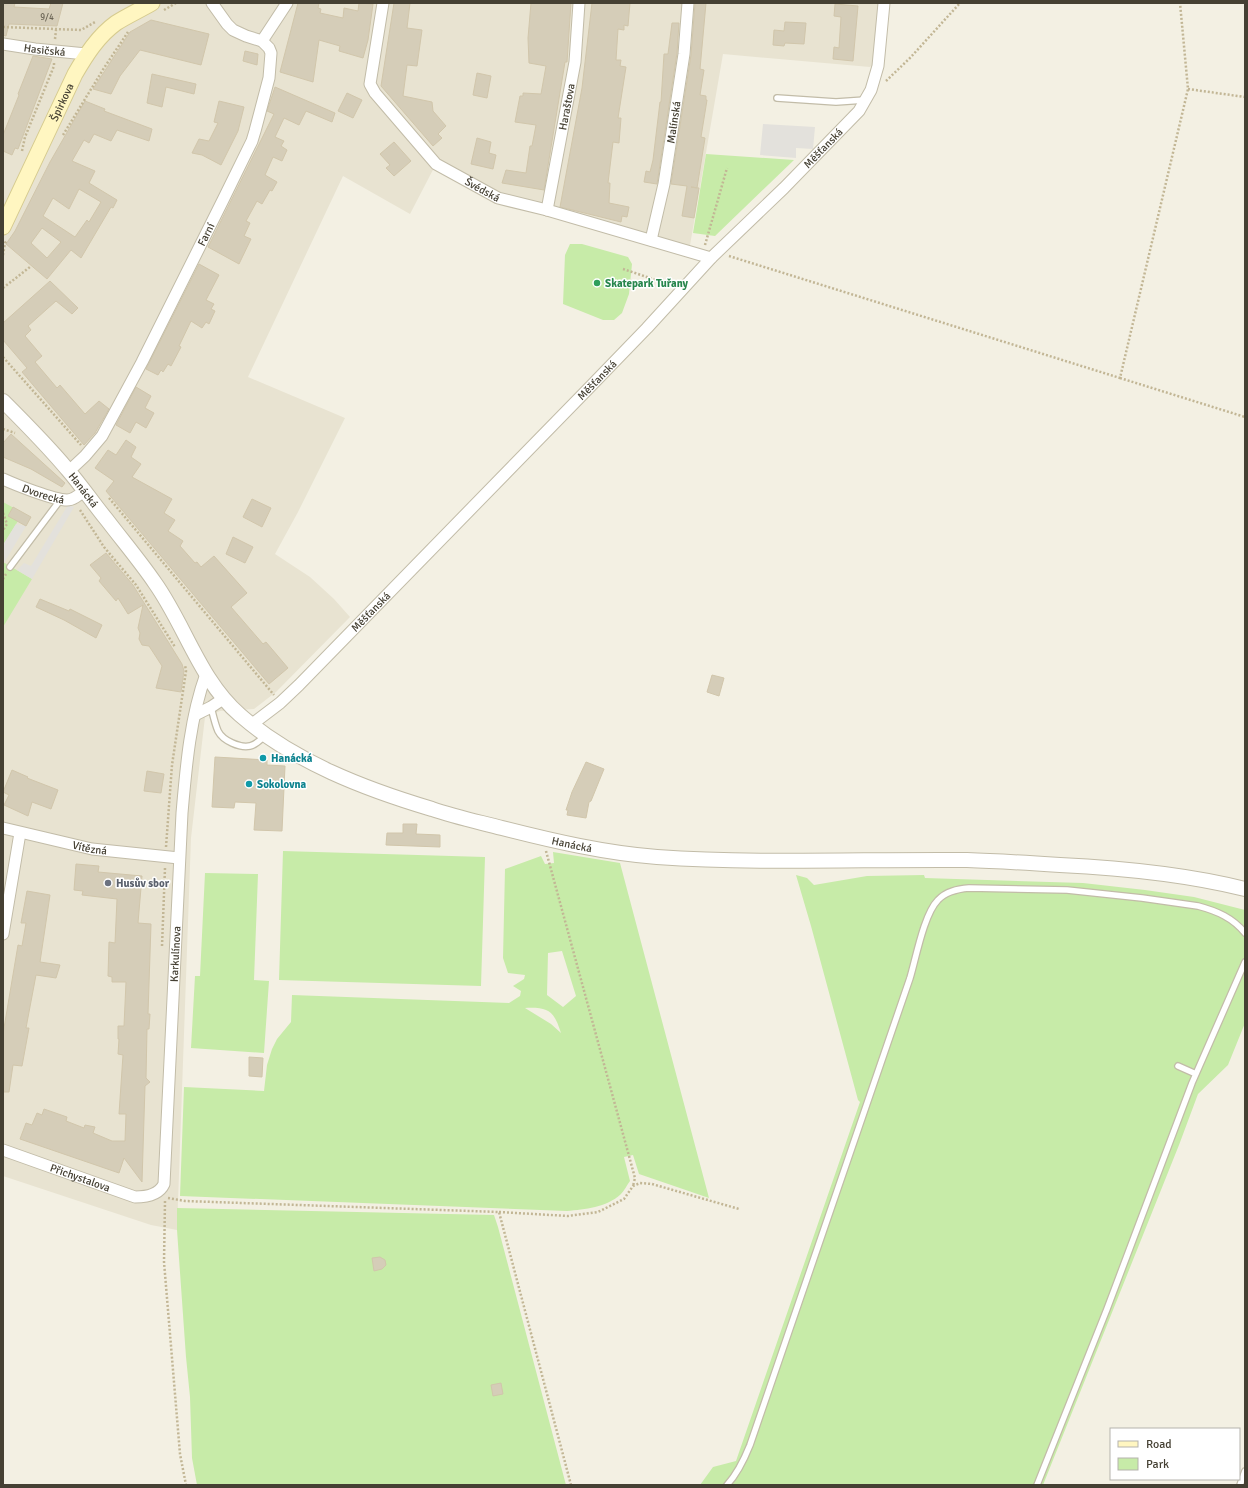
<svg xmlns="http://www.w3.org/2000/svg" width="1248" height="1488" viewBox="0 0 1248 1488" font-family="Signika,sans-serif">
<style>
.residential{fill:#e8e3d1}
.green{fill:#c7eba8;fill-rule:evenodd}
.parking{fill:#e3e1dc}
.building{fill:#d5cdb8;stroke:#d1c6ab;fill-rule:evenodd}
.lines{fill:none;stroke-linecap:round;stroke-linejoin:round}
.service-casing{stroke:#c2bca8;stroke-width:8}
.minor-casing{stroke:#c2bca8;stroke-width:13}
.tertiary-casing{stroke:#c2bca8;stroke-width:16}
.secondary-casing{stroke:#d6cb8f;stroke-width:17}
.path{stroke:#c2b695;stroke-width:2.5;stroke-dasharray:2 2;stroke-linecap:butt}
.service{stroke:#fff;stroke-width:5.5}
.minor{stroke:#fff;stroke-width:11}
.tertiary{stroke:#fff;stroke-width:14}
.secondary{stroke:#fff6c1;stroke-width:15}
.leisure-dot{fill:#2e9e5b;stroke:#fff;stroke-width:1.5}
.culture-dot{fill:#0f9aa8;stroke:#fff;stroke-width:1.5}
.worship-dot{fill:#6b7280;stroke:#fff;stroke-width:1.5}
.labels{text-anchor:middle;stroke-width:3;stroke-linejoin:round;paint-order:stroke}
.number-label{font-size:9px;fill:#696354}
.street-label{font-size:11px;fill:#454033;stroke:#fff}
.leisure-label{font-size:11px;font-weight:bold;fill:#27864d;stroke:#fff;text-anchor:start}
.culture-label{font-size:11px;font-weight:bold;fill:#0d838f;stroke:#fff;text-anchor:start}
.worship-label{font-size:11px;font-weight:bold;fill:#5b616d;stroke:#fff;text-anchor:start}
</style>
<rect width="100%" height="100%" fill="#f3f0e3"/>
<path class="residential" d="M3,3h881l-5,56 -9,8 -147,-13 -34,197 -191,-53 -62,-34 -26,50 -67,-38 -95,201 97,41 -47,94 -23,42 35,23 24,22 16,18 -74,75 -22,17 -34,2 -15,6 -14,121 -14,392 -26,-5 -148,-49z"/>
<path class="green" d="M706,154l88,6 -79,76 -22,-3z
M570,244h12l46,13 4,7 -3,30 -7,19 -8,7h-11l-40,-16 2,-49z
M3,502l20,11 -20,32z
M3,562l29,17 -29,48z
M283,851l202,6 -4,129 -202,-6z
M553,852l67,11 89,335 -70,-24 -6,-19 -9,2 6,24c-3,4 -6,10 -9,13 -15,14 -36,15 -54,17l-387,-15 4,-109 80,4 3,-26 5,-16 5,-10 14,-17 1,-27 217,8 11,-7 1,-5 -8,-5 11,-7 1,-4 -17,-2 -5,-15 2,-89 36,-13 4,8 9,-1zM562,951l14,45 -13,11 -16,-12 1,-42zM525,1008c24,-1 29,3 36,25l-10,-9z
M205,873l53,1 -4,106 15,1 -5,72 -73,-5 4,-72h5z
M796,875l11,3 7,7 53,-9 57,-1 1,3 158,5 62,7 49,7 51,13v113l-17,42 -30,29 -19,51 -136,340h-343l13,-18 23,-6 124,-359 -2,-2 -47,-174z
M177,1208l317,7 4,12 68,258h-369l-5,-27 -2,-61 -4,-40 -9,-127z"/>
<path class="parking" d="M763,124l52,3 -2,22 -17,-1v10l-36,-3z
M68,505l6,2 -42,72 -15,-9 7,-7 7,3z
M16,524l10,2 -22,37 -1,-18z"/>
<path class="building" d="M3,3h12l-1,4 35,2 2,-6h12l-6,23 -48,-2 -3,12 -3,-1z
M298,3h21l-1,5 3,1 -1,4 23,5 1,-10 14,3 1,-8 14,1 -5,36 -5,18 -24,-7 1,-5 -21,-6 -6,42 -33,-10z
M394,3h16l-3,25 15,2 -5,36 -10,-1 -4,31 29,6 1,9 13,15 -8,8 4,4 -9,8 -52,-60z
M531,3h40l-4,59h-2l-21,128 -42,-7 4,-13 20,3 4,-27h2l4,-21 -21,-3 5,-26h3v-3l18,1 5,-28 -17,-3 -1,-25z
M592,3h38l-2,23 -4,-1v5l-6,-1 -2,31h5l-1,6 6,1 -8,51h3l-2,25 -6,-1 -5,41h2l-1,20 20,4 -2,10 -5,-1 -1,6 -61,-15 22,-119z
M695,3h11l-6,66 4,1 -4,25 6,1v4h1l-6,37 4,1 -8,50 -6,-1 8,1 -5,30 -12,-2 5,-30 -16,-2 20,-129z
M835,4l23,2 -5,55 -20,-2 1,-12 5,1 2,-31 -7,-1z
M151,20l58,14 -8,31 -61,-15 -20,26 -9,18 -18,-5 37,-57z
M785,22l21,1 -2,21 -19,-1 -1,3 -11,-1 1,-15 10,1z
M672,23h7l-2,30 -20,131 -13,-2 2,-11 4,1 3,-12 7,-58h1l3,-48h4z
M245,51l13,3 -1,11 -14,-4z
M33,56l19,3 -34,90 -3,-1 -3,7 -9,-4v-16l16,-40 -1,-1z
M477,73l14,3 -4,22 -14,-3z
M152,74l44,10 -2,10 -28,-7 -4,20 -15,-4z
M275,87l60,26 -3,9 -26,-11 -7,14 -15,-7 -9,19 9,4 -3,5 6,4 -5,11 -9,-4 -8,18 12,7 -5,9 -2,-1 -8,14 -5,-3 -11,20 4,2 -6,13 7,3 -12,25 -31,-17 66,-133 -7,-3z
M347,93l15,7 -9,18 -15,-7z
M85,101l20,8 -1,2 48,18 -3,12 -32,-11 -6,11 -17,-7 -5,9 -5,-3 -12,21 23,10 -6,12 28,17 -4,8 -2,-1 -30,51 -10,-8 -24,29 -41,-35 9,-13 35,-69zM79,189l22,13 -12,20 -2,-2 -12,17 -32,-21 10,-18 16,11zM42,228l19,14 -14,16 -16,-15z
M219,101l25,6 -6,24 -17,34 -19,-10 -10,-2 7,-14 10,2 9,-18 -4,-1z
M477,138l14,4 -2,11 7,2 -3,14 -22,-5z
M394,142l17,19 -17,15 -8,-8 4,-3 -10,-11z
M199,264l20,11 -13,25 8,4 -3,5 4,2 -6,13 -3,-2 -4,6 -11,-7 -12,25 2,1 -10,19 -3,-2 -5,8 -2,-2 -3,5 -12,-6z
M50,281l28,27 -6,6 -16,-13 -28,25 3,4 -6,6 17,20 -7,6 22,26 3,-3 25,29 14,-13 10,8 -14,24 -11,12 -62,-73 5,-4 -24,-28v-17z
M136,387l15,9 -6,12 9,5 -8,15 -10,-6 -6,11 -14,-8z
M11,434l54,49 -3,4 -31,-18 -28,-12v-14z
M126,440l10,7 -5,10 10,7 -9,13 40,22 -8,14 11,7 -7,11 15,10 -3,5 15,17 2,-1 4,5 13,-11 33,37 -16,14 32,37 3,-2 22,26 -19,16 -163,-193 8,-10 -19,-13 13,-18 8,5z
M252,499l19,9 -9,19 -19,-10z
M13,507l18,10 -5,9 -18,-10z
M233,537l20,10 -8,16 -19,-9z
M106,553l27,32 49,79 2,7 -3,21 -25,-4 6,-22 -13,-20 -7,-1 -3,-6 1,-6 -2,-5 5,-23 -15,9 -10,-16 -2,3 -17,-20 2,-3 -11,-13z
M40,599l29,12 1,-2 32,16 -6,13 -32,-18 -28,-13z
M712,675l12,3 -5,18 -12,-4z
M215,757l52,3v5l18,1 -3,65 -28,-1 2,-27 -21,-1 -1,6 -22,-1z
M586,762l18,7 -13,32 -2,1 -3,16 -19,-3 1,-5h-2l6,-18z
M12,770l16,7 -1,1 31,12 -7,19 -19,-7 -4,14 -24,-11 5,-10 -6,-3z
M147,771l17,3 -3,19 -17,-2z
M403,824h14l-1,10 24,1v12l-54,-2 1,-12h16z
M76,864l23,2 -1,6 44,4 -4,47 13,1 -3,90h2l-1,15h-2l-1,49 4,4 -5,4 -3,96 -18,-24 -5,15 -99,-34 6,-16 6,2 5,-12 5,2 2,-6 23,8 -1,4 18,7 1,-3 10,2 -2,6 19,8h13l1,-27h-7l4,-59 -5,-1 1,-15h-1v-13h6l2,-44h-14v-5l-4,-1 1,-34 6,1 2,-44 -35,-4 1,-4 -9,-1z
M27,891l23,4 -10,67 20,3 -4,13 -20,-3 -10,53h3l-7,38 -9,-1 -4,27h-6v-58l15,-89 4,1 4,-23h-5z
M249,1057l14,1 -1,19 -13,-1z
M380,1257l5,3 1,5 -4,4 -8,2 -2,-13z
M501,1383l2,11 -10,2 -2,-11z"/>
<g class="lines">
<defs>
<path id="service" d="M777,98l59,4 29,-2
M10,567l51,-68
M211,707c2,8 4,17 7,24 5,10 22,17 32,15 6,-1 11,-7 16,-11
M1178,1066l18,8
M727,1485c11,-12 17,-25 23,-40l160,-467c6,-20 14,-64 28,-78 8,-9 20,-11 31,-12l98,2 75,8 56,8c19,5 35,12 47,27
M1037,1485l70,-176 85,-226 53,-121
M1240,1485l5,-14"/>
<g id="minor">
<path id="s1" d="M383,3l-13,81 5,9 61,71 62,34 49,12 164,48"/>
<path d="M262,41l25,-38"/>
<path id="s2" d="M3,44l32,5 51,5"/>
<path id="s3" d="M547,210l28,-148 4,-59"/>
<path id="s4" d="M651,240l13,-56 20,-130 4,-51"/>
<path id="s5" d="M69,471l16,-15 17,-20 40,-74 81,-162 29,-59 3,-10 14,-53 2,-25 -2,-5 -7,-7 -16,-5 -13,-6 -6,-6 -15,-21"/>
<path id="s6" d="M3,479c13,6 51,21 64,21 6,0 12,-5 17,-9"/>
<path d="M195,715l16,-8 12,-8"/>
<path id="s7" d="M251,725l29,-22 19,-18 288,-295 60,-62 64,-70 73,-70 75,-77 12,-21 7,-24 6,-63"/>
<path id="s8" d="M3,828l89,21 87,9"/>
<path d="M3,934l17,-101"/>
<path id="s9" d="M3,1150l132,47c11,0 24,-2 29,-13l18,-371c4,-46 8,-95 24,-139"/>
</g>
<g id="tertiary">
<path id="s10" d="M3,401c22,22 44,44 64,68 14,16 26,34 40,51 16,21 33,41 48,63 30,42 45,98 85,132 54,47 125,74 192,94 23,8 47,13 70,19 51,13 103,25 155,29 103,7 207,2 310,3 31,1 62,3 93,5 62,3 125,9 185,24"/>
</g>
<g id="secondary">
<path id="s11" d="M3,227l72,-153c11,-19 23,-38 41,-51 11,-7 24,-13 36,-20"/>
</g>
</defs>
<use href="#service" class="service-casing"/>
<use href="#minor" class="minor-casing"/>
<use href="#tertiary" class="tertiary-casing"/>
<use href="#secondary" class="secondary-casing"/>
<path class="path" d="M164,10l12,-7
M3,27l78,3 14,-8
M55,39l1,-9
M886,81l24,-23 50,-55
M1188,89l57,8
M63,135l41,-67 24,-36
M22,151l3,-14 29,-71v-4
M705,245l22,-77
M3,255l2,-12 2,-3
M729,256l391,122 68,-289 -8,-86
M623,269l48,16
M3,288l27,-21
M3,357l78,88
M1120,378l125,39
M3,429l12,4
M109,498l165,197
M80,510l24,37 32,38 39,62
M3,513l4,11 -4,6
M3,579l3,-5
M166,847l6,-82 14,-94 -1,-6
M546,851l89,327 -2,8
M162,946l3,-78
M168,1198l17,3 314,11 72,273
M165,1201l-1,61 16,192 6,31
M499,1212l69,4 30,-4 26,-13 9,-13 7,-3 12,1 87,25"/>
<use href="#service" class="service"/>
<use href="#minor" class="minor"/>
<use href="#tertiary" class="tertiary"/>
<use href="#secondary" class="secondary"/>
</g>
<circle class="leisure-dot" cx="597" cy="283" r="4"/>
<g class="culture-dot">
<circle cx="263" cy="758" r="4"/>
<circle cx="249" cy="784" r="4"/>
</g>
<circle class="worship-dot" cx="108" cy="883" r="4"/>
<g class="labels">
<g class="number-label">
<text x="47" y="20">9/4</text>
</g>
<g class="street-label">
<text dy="4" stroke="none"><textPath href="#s2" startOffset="42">Hasičská</textPath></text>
<text dy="4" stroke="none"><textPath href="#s11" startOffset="138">Špirkova</textPath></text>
<text dy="4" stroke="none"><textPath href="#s3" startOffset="105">Haraštova</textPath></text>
<text dy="4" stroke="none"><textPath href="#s4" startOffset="120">Malínská</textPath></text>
<text dy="4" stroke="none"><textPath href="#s7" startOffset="813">Měšťanská</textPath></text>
<text dy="4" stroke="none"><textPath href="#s1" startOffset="239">Švédská</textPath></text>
<text dy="4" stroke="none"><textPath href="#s5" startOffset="275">Farní</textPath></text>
<text dy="4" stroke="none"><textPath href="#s7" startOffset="489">Měšťanská</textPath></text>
<text dy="4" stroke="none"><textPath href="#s10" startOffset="120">Hanácká</textPath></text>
<text dy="4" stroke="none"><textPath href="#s6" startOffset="43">Dvorecká</textPath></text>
<text dy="4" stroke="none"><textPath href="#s7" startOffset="165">Měšťanská</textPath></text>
<text dy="4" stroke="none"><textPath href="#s10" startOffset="755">Hanácká</textPath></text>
<text dy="4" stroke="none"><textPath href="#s8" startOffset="89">Vítězná</textPath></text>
<text dy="4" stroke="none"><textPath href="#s9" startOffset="404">Karkulínova</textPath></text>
<text dy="4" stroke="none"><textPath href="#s9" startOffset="82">Přichystalova</textPath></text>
</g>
<g class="leisure-label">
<text x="605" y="287">Skatepark Tuřany</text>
</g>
<g class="culture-label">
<text x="271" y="762">Hanácká</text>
<text x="257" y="788">Sokolovna</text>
</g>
<g class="worship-label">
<text x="116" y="887">Husův sbor</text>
</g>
</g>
<rect width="1248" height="1488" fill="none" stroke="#454033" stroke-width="8"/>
<rect x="1110" y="1428" width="130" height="52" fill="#ffffff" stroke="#b5b3ad"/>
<rect x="1118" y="1441" width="20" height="6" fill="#fff6c1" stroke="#b5b3ad"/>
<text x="1146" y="1448" font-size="12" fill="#454033">Road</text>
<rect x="1118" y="1458" width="20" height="12" fill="#c7eba8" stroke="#b5b3ad"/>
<text x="1146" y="1468" font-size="12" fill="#454033">Park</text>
</svg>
